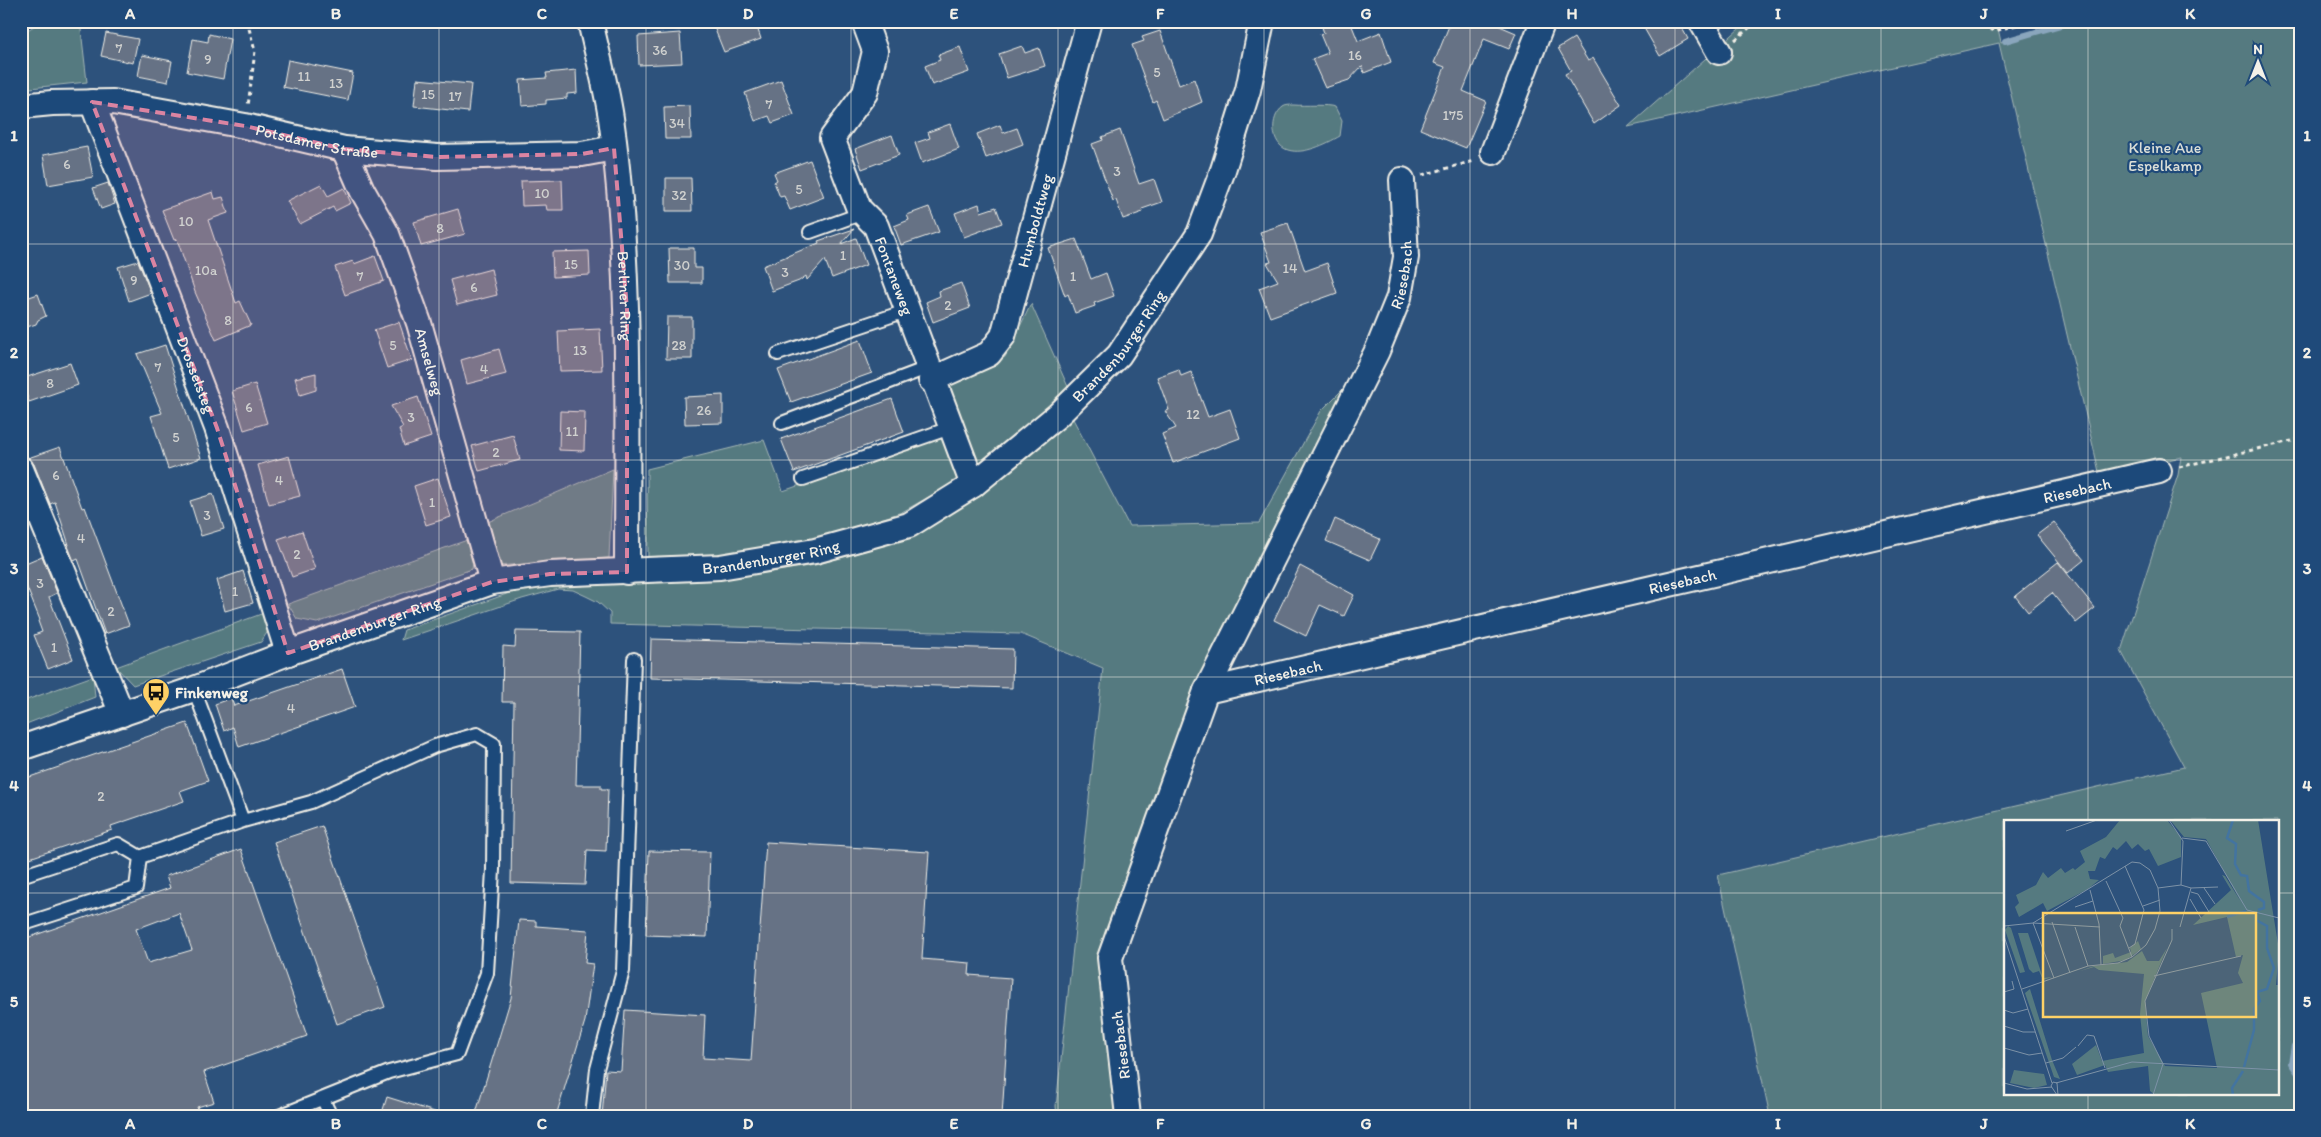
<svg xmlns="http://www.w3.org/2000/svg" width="2321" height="1137" viewBox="0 0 2321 1137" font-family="Itim,sans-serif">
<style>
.green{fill:#557a80;stroke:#a4b6b4;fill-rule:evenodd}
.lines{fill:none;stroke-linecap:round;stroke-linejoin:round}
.stream{stroke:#8aa6bd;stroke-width:6}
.building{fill:#667285;stroke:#f4f1e8;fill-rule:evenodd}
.service-casing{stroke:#f4f1e8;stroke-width:16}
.minor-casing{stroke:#f4f1e8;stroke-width:28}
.path{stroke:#f4f1e8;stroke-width:3;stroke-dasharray:4 4;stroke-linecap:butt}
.service{stroke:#1f4a7a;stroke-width:12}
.minor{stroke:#1f4a7a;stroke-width:24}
.marked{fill:#db84a2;fill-opacity:0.2;stroke:#db84a2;stroke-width:4;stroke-dasharray:10 6;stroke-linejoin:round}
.grid{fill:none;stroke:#f4f1e8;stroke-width:1;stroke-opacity:0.55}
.labels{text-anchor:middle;stroke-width:4.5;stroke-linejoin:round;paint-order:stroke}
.number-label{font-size:14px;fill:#d0d1cf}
.street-label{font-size:16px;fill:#f4f1e8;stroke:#1f4a7a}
.park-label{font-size:16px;fill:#dcdfd8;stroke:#1f4a7a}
.poi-label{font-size:16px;font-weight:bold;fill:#f4f1e8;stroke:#1f4a7a;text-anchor:start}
.inset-river{fill:none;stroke:#4374a0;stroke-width:2.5}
.inset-road{fill:none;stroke:#7d92a7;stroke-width:1}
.view{fill:#ffd166;fill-opacity:0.15;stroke:#ffd166;stroke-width:2.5}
.inset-edge{fill:none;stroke:#f4f1e8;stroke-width:2.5}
.neatline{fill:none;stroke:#f4f1e8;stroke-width:2}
.grid-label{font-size:16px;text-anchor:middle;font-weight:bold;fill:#f4f1e8}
</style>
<rect width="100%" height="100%" fill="#2d527c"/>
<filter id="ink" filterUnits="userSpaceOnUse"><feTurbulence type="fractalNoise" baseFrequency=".02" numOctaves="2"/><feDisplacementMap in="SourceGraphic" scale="10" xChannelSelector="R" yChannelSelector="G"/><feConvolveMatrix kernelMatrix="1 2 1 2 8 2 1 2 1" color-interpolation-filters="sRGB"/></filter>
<g filter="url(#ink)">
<path class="green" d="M42,21h38l7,61 -66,7v-55z
M1748,21h239l10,3 4,18 70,-21h229v1095h-530l-52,-241 466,-108 -63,-116 57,-176 3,-18 -81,19 -101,-433 -371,84zM2005,821h272v272h-272z
M1294,105c11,1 32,-1 41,2l7,14 -2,15c-14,8 -36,19 -52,14 -17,-5 -19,-33 -5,-43 2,-2 8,-2 11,-2z
M1031,304l38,85 -32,31 -75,58 -60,34 -98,32 -84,11 -72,3 -1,-89 117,-29 19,51 181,-63 -16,-41 57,-30z
M1345,387l-137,286 -103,284 14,159h-62l-1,-10 47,-438 -82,-34 -411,-10v-11l-12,-11 -12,-6 -13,-6 -15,-1 -36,10 -121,41 3,-10 117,-41 68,-8 128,-1 98,-15 102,-29 75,-53 80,-66 57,109 130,-3 62,-112z
M613,469l-4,89 -113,8 -13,-42z
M470,539l3,24 -1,6 -155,54 -20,-4 -9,-15z
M264,613l4,18 -7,11 -128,43 -17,-18z
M93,676l2,21 -74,29v-24z"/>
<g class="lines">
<path class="stream" d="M2005,41l69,-20
M2300,1040l-6,6 -3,17 9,13"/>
</g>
<path class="building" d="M730,21h25l6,18 -37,13 -10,-25z
M1320,21h30l8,20 23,-9 10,30 -27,11 -2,-7 -13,14 -24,8 -13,-29 16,-6 -8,-19 4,-1z
M1451,21h37l28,12 -7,16 -25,-10 -21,52 23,10 -20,47 -46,-19 25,-62 -11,-4z
M1640,21h38l10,18 -28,17z
M1160,31l19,54 15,-6 8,23 -39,17 -7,-19 -3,2 -21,-57 12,-4 -2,-4z
M106,33l32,6 -5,24 -32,-7z
M680,33l2,30 -43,2 -1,-29z
M209,34l21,5 -7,40 -36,-7 6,-33 15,3z
M1574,38l14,23 5,-3 28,47 -27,19 -29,-50 6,-3 -13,-23z
M1022,46l3,7 14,-5 6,18 -38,12 -8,-24z
M960,47l9,25 -37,13 -7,-19 15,-6 -2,-5z
M142,55l30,6 -4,21 -30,-6z
M288,60l65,13 -5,27 -65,-13z
M576,70l1,23 -10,1v4l-21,2v4l-24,2 -2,-26 27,-2 -1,-5z
M417,79l54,5 -3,28 -54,-6z
M781,80l13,35 -22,8 -3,-7 -14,5 -10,-28z
M690,106l1,33h-26l-1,-32z
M950,124l9,25 -37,14 -7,-20 15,-5 -2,-6z
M1000,125l3,8 14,-5 6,16 -37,14 -9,-24z
M1120,130l19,54 15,-5 8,23 -20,7 1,3 -20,7 -7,-19 -3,1 -21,-57 11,-4 -1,-3z
M892,135l7,20 -37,14 -7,-20z
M87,147l6,30 -45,8 -5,-30z
M810,160l14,37 -34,13 -6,-14 -4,1 -6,-15 3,-2 -3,-7z
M666,178h25l1,33h-26z
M562,180l1,30h-16l-1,-5 -24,1 -1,-25z
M108,183l7,21 -14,5 -8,-21z
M321,184l7,12 16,-8 7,15 -16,8 -2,-4 -33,17 -13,-23z
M213,192l2,7 8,-2 5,16 -20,7 28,83 4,-2 11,24 -35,15 -21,-48 -18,-53 -3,1 -12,-30z
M979,204l2,8 15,-5 6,16 -38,14 -9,-24z
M929,207l10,25 -38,13 -7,-19 15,-6 -2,-5z
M458,209l7,25 -44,12 -7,-24z
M1288,223l17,48 22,-8 10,30 -67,24 -11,-29 19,-7 -11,-18 4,-1 -11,-30z
M854,229l-13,15 15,-6 10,27 -34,13 -7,-18 -18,20 -1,-4 -7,5 -27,10 -9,-25 56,-23 -1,-2z
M1076,239l15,40 15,-6 8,23 -20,7 1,3 -20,7 -7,-19 -3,2 -17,-48z
M669,248h25v20h8v15h-32z
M589,251l1,24 -37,2 -1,-25z
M375,256l9,25 -39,14 -10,-28 18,-6 1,3z
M138,261l13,32 -22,8 -11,-34z
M491,269l6,26 -40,10 -7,-25z
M961,283l9,25 -37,14 -7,-20 14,-6 -1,-5z
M38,294l8,22 -8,4 -2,4 -15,5v-29z
M667,317h25v42h-26z
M399,322l13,38 -25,8 -13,-38z
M600,329l2,41 -42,1 -2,-40z
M860,340l12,33 -81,29 -13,-32z
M165,345l36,113 -33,11 -17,-53 11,-3 -25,-59z
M499,349l7,25 -39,10 -6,-24z
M70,363l8,22 -49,17 -8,-23z
M1179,369l2,7 10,-4 17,45 22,-8 10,29 -67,25 -11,-29 14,-6 -11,-17 4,-1 -12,-33z
M316,373v17l-16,5 -5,-17z
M255,384l12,39 -23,7 -12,-39z
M723,395v28l-38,1 -1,-27z
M418,397l13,40 -27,9 -5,-17 4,-2 -12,-21z
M892,399l12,33 -110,40 -13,-33z
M560,411l25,1 -1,39 -25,-1z
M513,435l7,25 -41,11 -7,-25z
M60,447l22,61 3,-1 44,118 -24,9 -27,-75 -4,2 -6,-15 1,-1 -14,-43 -5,2 -16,-40 -6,-6z
M289,456l11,40 -31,8 -11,-39z
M438,478l13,39 -25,8 -12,-39z
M213,494l11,35 -23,7 -11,-35z
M1335,519l45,20 -10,21 -44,-19z
M2054,522l30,38 -16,13 -31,-38z
M302,531l13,38 -23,8 -14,-38z
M42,556l15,37 -8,4 24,62 -25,10 -14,-34 8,-3 -4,-11 2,-1 -19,-47v-8z
M2058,562l37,46 -19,15 -24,-30 -24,19 -13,-16z
M1300,566l54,29 -10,21 -24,-11 -14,31 -32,-16z
M243,571l10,32 -28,8 -8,-31z
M516,631l64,1 -4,153h25v4h7l-2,62 -19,-1 -2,35 -74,-2 3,-181h-12l1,-56 12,1z
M651,639l362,10 -1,39 -362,-10z
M342,669l13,38 -116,40 -6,-20 -9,4 -9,-27 16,-6 3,8z
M187,723l21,58 -28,10 4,10 -73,25 1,4 -91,31v-81z
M322,826l63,181 -48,17 -63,-182z
M766,842l163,10 -7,107 48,4 -1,12 42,3 -9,138h-400l4,-46 15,1 4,-61 80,5 -2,43 48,3z
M241,849l66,187 -103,36 10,30 -17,5 3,9h-179v-176l149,-52 -4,-12zM179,913l13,37 -44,13 -12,-34z
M649,851l61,1 -3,85 -61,-2z
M519,920l17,1v5l52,4 -3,33 8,1 -8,57 -29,95h-81l36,-118z
M387,1097l48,15 -1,4h-53z"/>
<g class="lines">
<defs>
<path id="service" d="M810,232l53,-19
M778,354l128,-43
M782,423l145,-55
M803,479l147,-51
M194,689l49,132 68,-19 124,-56 42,-12 17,10 -1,126 -6,103 -30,81 -68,18 -110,44
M21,876l97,-32 22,13 103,-36
M21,925l115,-37 4,-31
M323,1100l8,16
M592,1116l5,-47 26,-98 11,-312"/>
<g id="minor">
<path id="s1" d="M590,21c7,32 16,64 21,97 21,150 16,302 16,454"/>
<path id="s2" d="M864,21l11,30 -10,42 -33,45 27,71 17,17 97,259"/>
<path d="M1701,21l18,31"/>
<path id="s3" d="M92,102l125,326 71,225"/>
<path id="s4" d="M21,106l31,-3 61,-1 132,24 99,23 93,8 145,-3 32,-6"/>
<path id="s5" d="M344,149l18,41 25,44 32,89 73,259"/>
<path d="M1493,152l50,-131"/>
<path id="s6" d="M931,380l58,-26 14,-18 86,-315"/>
<path d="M21,469l101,245"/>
<path id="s7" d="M1206,691l953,-220"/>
<path id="s8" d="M21,748l173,-59 94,-36 204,-71 58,-8 170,-7 95,-16 94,-26 64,-40 85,-70 61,-60 80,-121 24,-64 25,-80 14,-69"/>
<path id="s9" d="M1128,1116l-18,-158 96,-267 171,-340 22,-54 7,-40 -4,-77"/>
</g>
</defs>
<use href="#service" class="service-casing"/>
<use href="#minor" class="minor-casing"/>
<path class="path" d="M247,21l8,30 -7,55
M1967,21l28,10 35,-10
M1735,40l22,-19
M1422,175l52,-14
M2179,467l121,-28"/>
<use href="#service" class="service"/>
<use href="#minor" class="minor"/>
</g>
</g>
<path class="marked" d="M92,102l153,24 99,23 93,8 145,-3 32,-6 13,162v262l-77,2 -58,8 -204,71 -71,-225z"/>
<path class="grid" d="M233,21v1095M439,21v1095M646,21v1095M851,21v1095M1058,21v1095M1264,21v1095M1470,21v1095M1675,21v1095M1881,21v1095M2088,21v800M21,244h2279M21,460h2279M21,677h2279M21,893h1984M2277,893h23M2088,1093v23"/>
<defs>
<symbol id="bus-pin" viewBox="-11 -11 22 30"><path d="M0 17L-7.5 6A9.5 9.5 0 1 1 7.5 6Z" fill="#ffd166" stroke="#1f4a7a"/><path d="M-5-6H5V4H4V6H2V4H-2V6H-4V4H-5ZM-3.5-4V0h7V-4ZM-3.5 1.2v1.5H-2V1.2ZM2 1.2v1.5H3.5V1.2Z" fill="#111"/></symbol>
</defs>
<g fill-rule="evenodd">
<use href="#bus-pin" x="140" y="676" width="32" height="43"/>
</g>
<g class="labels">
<g class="number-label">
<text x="119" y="53">7</text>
<text x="660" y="55">36</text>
<text x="1355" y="60">16</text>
<text x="208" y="64">9</text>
<text x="1157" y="77">5</text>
<text x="304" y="81">11</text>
<text x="336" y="88">13</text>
<text x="428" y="99">15</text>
<text x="455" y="101">17</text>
<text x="769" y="109">7</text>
<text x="1453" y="120">175</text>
<text x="677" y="128">34</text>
<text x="67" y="169">6</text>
<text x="1117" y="176">3</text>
<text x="799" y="194">5</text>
<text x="542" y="198">10</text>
<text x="679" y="200">32</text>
<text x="186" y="226">10</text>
<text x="440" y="233">8</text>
<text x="843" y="260">1</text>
<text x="571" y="269">15</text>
<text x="682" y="270">30</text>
<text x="1290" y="273">14</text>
<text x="206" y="275">10a</text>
<text x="785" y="277">3</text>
<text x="360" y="281">7</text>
<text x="1073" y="281">1</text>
<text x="134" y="285">9</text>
<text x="474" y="292">6</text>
<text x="948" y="310">2</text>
<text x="228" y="325">8</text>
<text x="393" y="350">5</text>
<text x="679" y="350">28</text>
<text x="580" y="355">13</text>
<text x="158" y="372">7</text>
<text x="484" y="374">4</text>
<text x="50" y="388">8</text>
<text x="249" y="412">6</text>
<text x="704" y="415">26</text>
<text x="1193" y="419">12</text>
<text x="411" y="422">3</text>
<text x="572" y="436">11</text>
<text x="176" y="442">5</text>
<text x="496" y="457">2</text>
<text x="56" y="480">6</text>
<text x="279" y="485">4</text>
<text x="432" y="507">1</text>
<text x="207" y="520">3</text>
<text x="81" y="543">4</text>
<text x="297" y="559">2</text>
<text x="40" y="588">3</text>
<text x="235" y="596">1</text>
<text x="111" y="616">2</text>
<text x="54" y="652">1</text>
<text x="291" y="713">4</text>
<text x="101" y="801">2</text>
</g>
<g class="street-label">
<text dy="6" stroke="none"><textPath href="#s4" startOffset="300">Potsdamer Straße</textPath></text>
<text dy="6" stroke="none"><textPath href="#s6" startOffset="206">Humboldtweg</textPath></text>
<text dy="6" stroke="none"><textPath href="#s9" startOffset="904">Riesebach</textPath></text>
<text dy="6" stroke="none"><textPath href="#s2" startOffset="284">Fontaneweg</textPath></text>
<text dy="6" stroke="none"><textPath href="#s1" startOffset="278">Berliner Ring</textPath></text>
<text dy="6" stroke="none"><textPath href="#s8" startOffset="1200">Brandenburger Ring</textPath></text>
<text dy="6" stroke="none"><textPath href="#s5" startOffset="230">Amselweg</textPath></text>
<text dy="6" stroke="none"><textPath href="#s3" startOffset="292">Drosselsteg</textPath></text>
<text dy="6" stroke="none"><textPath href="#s7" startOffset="894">Riesebach</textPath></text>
<text dy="6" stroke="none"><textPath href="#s8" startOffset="780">Brandenburger Ring</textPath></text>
<text dy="6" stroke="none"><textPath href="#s7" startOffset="489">Riesebach</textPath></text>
<text dy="6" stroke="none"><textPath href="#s8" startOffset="375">Brandenburger Ring</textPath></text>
<text dy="6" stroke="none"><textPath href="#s7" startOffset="84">Riesebach</textPath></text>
<text transform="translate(1120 1045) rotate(-97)" y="6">Riesebach</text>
</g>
<g class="park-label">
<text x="2165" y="153">Kleine Aue<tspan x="2165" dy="18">Espelkamp</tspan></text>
</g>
<g class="poi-label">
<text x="175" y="698">Finkenweg</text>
</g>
</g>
<g transform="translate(2004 820)">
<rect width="275" height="275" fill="#2d527c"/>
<path d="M116,0h47l14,17v20l-23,9 -9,-17 -4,2 -7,-7 -6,5 -6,-8 -9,9 -4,-3 -8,12 -5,-2 -5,14h-7l2,8 9,1 -11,9 -41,22 -4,-8 -24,14 -4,-10 4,-4 -3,-8 20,-10 7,-13 5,6 13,-10 4,5 8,-5 2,2 10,-8 -5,-11 26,-14zM166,0h88l21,130 -3,35h3v110h-124l-5,-4 -2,-25 -40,6 -3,-7 -28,10 -5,-11 24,-19 6,16 42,-8 -4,-39 4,-40 -45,-4 -5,-3 -14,4 14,-5 33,-4 15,-11 5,10h12l8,-13 -22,53 3,35 17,30 52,2 -16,-75 42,-10 -5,-10 5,-18 -7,2 -9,-40 -34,8 38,-35 -9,-15 3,1 21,34 -19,7 19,-6 -40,-72 -22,-2zM4,106l3,2 14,44 -5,1 -15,-43zM14,113h10l15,45 9,-1 -9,3 -4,-9 -6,2 -4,-4zM134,121l3,8 -15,11 -23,4v-8l10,-3 2,5 16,-6 -1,-4zM26,169l22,71 8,19 -6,-2 -29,-84zM10,250l30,4 3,11 -13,3 -24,-5z" fill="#557a80"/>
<path class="inset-river" d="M229,0l-6,18 9,6 -1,20 6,11 6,1 2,15 15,11v6l-6,2M223,97l19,-6M240,247l10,-37v-21l6,-8 -3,-9 10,-3 7,-21 -7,-20v-22l-11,-6v-6M229,275l-1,-7 11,-17"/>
<path class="inset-road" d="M62,11l31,-11M178,18l24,3 41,69 32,8M121,46l19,44 -9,34 -6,4M102,61l17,37 -3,8 12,31M154,68l23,-3 2,-44 -14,-21M187,68l27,-1M200,68l11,16M86,70l9,34 2,41M187,72l7,2 11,18M186,79l11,19M139,86l17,-6M71,87l18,-6M48,102l18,51M0,106l29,-3 99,-61 8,1 10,7 8,18 2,23 -5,18 -9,16 -14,12 -14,6 -30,3 -66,23M71,107l13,39M176,107l11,-39 -10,-3M0,116l48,147M150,156l87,-20M50,158l-21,-55 67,4M0,172l10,-3 -2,-8M0,190l9,3 15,-4M0,206l19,6h12M74,226l9,-11 7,1 11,32M0,228l25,7 13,-2M42,243l17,-5 13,-11M0,263l23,6 25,-2M52,263l76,-21 147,8M53,275l-6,-9 2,-4 4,1 1,12M149,275l10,-31 -14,-28 -4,-35 27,-61v-11"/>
<path class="view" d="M39,93h213v104h-213z"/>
<rect width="275" height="275" class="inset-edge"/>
</g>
<rect width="2321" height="1137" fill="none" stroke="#1f4a7a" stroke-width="55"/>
<g transform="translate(2258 62)" stroke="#1f4a7a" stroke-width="4" paint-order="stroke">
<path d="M0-4L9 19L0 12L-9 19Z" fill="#f4f1e8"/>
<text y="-8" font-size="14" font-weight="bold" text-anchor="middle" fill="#f4f1e8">N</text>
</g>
<rect x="28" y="28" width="2266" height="1082" class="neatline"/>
<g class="grid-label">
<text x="130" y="19">A</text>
<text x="336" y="19">B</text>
<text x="542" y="19">C</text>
<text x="748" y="19">D</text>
<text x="954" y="19">E</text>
<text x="1160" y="19">F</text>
<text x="1366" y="19">G</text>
<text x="1572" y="19">H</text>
<text x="1778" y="19">I</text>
<text x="1984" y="19">J</text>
<text x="2190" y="19">K</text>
<text x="14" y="141">1</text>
<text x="2307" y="141">1</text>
<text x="14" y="358">2</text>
<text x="2307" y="358">2</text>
<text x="14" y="574">3</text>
<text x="2307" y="574">3</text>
<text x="14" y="791">4</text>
<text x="2307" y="791">4</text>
<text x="14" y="1007">5</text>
<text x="2307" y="1007">5</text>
<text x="130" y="1129">A</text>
<text x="336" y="1129">B</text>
<text x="542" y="1129">C</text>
<text x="748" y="1129">D</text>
<text x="954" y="1129">E</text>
<text x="1160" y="1129">F</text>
<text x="1366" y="1129">G</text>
<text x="1572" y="1129">H</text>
<text x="1778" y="1129">I</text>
<text x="1984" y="1129">J</text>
<text x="2190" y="1129">K</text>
</g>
</svg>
